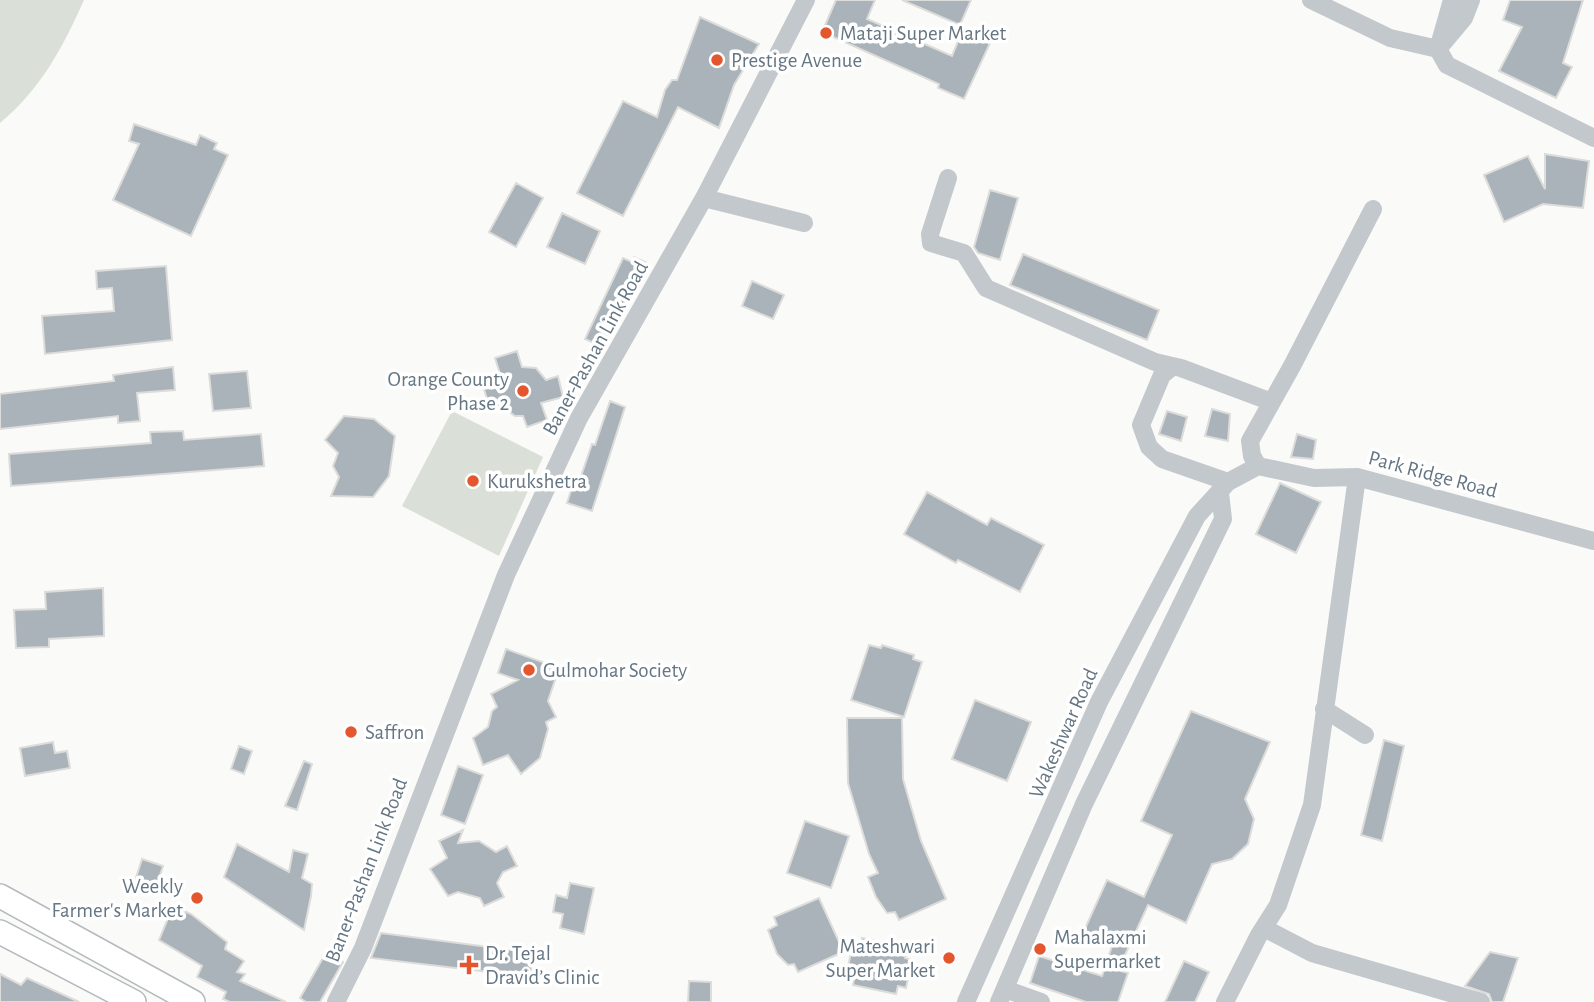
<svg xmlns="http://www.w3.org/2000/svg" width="1594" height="1002" viewBox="0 0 1594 1002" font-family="'Alegreya Sans',sans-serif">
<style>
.green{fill:#dadfd7}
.building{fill:#aab3b9;stroke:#dcdcda;stroke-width:2}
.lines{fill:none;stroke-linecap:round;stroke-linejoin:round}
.major-casing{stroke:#b5babe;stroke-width:26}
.minor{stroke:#c3c8cc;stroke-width:18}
.major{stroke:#fff;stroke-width:23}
.poi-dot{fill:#e4572e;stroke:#fff;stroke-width:2.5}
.labels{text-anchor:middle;stroke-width:7;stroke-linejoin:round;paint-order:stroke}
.poi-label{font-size:21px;fill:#657683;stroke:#fff;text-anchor:start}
.street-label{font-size:21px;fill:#657683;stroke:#fff}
</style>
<rect width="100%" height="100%" fill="#fafaf8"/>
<path class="green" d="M0,0h84c-21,47 -43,89 -84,123z
M452,411l91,46 -44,99 -97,-50z"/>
<path class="building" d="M836,0h39l-8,19 85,37 11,-27 28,12 -27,58 -26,-11 1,-4 -117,-52z
M902,0h69l-11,25z
M1510,0h73l-20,63 9,4 -16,31 -57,-27 23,-44 -19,-7z
M700,17l59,27 -25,41 -15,43 -41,-21 -55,109 -46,-23 46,-92 34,16 8,-27 7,-10h5z
M134,124l62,21 4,-10 17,8 -3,6 14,6 -37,81 -78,-36 26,-56 -10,-3z
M1545,154l44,7 -6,47 -40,-4 -39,18 -20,-47 44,-19 17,33z
M516,183l27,15 -27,49 -27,-15z
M990,190l28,8 -18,62 -22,-7 -4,-6z
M562,213l38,18 -15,33 -38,-17z
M1023,254l136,56 -12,30 -137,-55z
M634,257l13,6 -44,84 -18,-8 38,-81 9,4z
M166,266l6,74 -127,14 -3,-38 72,-5 -2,-23 -15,1 -1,-18z
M752,281l32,14 -11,24 -31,-13z
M517,351l5,16 14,1 10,12 12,-4 5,21 -22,6 6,17 -20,7 -4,-11h-8l-11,-8 -13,4 -8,-26 19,-6 -7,-22z
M173,367l2,23 -38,3 3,28 -22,2v-7l-118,13v-35l114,-13 -1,-6z
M247,371l4,37 -38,3 -4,-37z
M610,401l15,6 -33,104 -25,-8 7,-22 5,1 13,-38 3,1z
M1212,409l18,5 -2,27 -23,-5z
M1167,411l20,6 -6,24 -22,-7z
M344,416l30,3 21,17 -6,40 -16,21 -42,-1 8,-19 -6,-11 5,-13 -13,-13z
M183,431l1,9 77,-6 3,32 -253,20 -2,-32 142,-11 -1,-11z
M1297,434l19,6 -3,19 -22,-2z
M1280,483l41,19 -25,51 -40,-19z
M927,492l60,33 4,-7 53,27 -24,47 -62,-32 -2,3 -52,-29z
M103,588l1,48 -55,3v8l-33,1 -2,-38 32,-1 -1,-17z
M869,645l12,3 1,-3 32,10 -1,4 9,3 -18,55 -53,-17z
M506,649l53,19 -11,33 8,16 -10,5 2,7 -8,29 -19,16 -13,-19 -25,10 -10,-27 15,-11 4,-16 5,-4 -6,-13 27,-14 -20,-7z
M975,700l56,22 -24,59 -55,-22z
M1191,711l79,31 -25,57 9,20 -6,25 -16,15 -20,5 -26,59 -38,-18 -30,65 10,3 -10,29h-32l-56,-19 9,-27 63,20 10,-30 -29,-13 24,-53 37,17 28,-62 -31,-14z
M847,718h55l1,61 18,62 25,58 -47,21 -4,-8 -8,1 -11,-16 -8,-20 10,-4 -9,-19 -21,-71z
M1384,740l20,6 -22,95 -21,-6z
M53,742l2,11 12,-2 3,17 -45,8 -5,-28z
M239,746l13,5 -8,23 -13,-5z
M304,761l8,3 -15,46 -12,-4z
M458,766l25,9 -18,49 -24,-9z
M805,821l44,15 -18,52 -44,-15z
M463,830l-5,13 21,-2 17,11 11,-6 10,20 -14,6 -6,11 7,14 -20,9 -4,-8 -22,-6 -10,4 -18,-27 17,-11 -8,-17z
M237,844l52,28 4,-22 15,4 -6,24 10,6 -1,12 -7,34 -80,-53z
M142,859l21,7 -8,25 -21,-7z
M570,883l24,5 -10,46 -24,-6 3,-14 -10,-2 3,-17 11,3z
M819,898l20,44 21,5 2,-9 45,10 -2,10 7,2 -6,28 -8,-2 -2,8 -43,-9 1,-7 -8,-2 6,-28 -54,24 -4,-8 -6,1 -11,-11 -9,-24 9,-5 -3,-8z
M173,906l18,8 36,28 -2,7 19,12 -7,11 8,2 -5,7 46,21h-56l-7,-3 3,-7 -29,-15 5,-11 -43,-26z
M381,933l153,20 -4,24 -159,-19z
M327,951l16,11 -23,40h-14l-6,-4z
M1490,952l28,6 -15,44h-11l-3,-8 -24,-8z
M1184,961l25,11 -14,30h-30z
M0,974l21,11 6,-7 52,24h-79z
M689,981l22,1v20h-23z"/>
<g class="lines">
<defs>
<path id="major" d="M0,896l193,106
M0,932l134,70"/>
</defs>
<use href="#major" class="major-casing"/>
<path class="minor" d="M1311,0l79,38 48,11 9,16 147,73
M1440,42l12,-42
M1438,49l26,-31 7,-18
M948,178l-18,56 1,9 33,10 22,35 169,74 26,6 91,34
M704,198l100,25
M1171,368l-9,7 -21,50 8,22 13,12 66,23
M1258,466l56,12 43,-1 237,64
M1258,466l-6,-10 -2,-15 42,-75 81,-157
M1324,709l41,26
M1264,928l48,25 169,49
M1005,989l36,13
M336,1002l27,-54 143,-373 73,-157 125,-220 102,-198
M966,1002l133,-300 98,-186 31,-34 30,-16
M999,1002l85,-198 139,-285 -3,-26
M1225,1002l34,-67 19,-30 34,-100 45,-328"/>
<use href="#major" class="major"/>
</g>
<g class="poi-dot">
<circle cx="826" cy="33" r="7"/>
<circle cx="717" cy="60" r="7"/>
<circle cx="523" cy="391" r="7"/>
<circle cx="473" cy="481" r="7"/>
<circle cx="529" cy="670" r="7"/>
<circle cx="351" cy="732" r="7"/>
<circle cx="197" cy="898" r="7"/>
<circle cx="1040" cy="949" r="7"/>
<circle cx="949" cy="958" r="7"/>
<path d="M465.5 954.5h7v7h7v7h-7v7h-7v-7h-7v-7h7z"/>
</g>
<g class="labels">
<g class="poi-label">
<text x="840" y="40">Mataji Super Market</text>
<text x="731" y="67">Prestige Avenue</text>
<text x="509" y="386" text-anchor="end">Orange County<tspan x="509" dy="24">Phase 2</tspan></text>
<text x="487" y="488">Kurukshetra</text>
<text x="543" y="677">Gulmohar Society</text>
<text x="365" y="739">Saffron</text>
<text x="183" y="893" text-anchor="end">Weekly<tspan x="183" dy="24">Farmer's Market</tspan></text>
<text x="1054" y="944">Mahalaxmi<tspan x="1054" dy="24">Supermarket</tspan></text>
<text x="935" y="953" text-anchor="end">Mateshwari<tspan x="935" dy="24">Super Market</tspan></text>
<text x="485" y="960">Dr. Tejal<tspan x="485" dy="24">Dravid’s Clinic</tspan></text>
</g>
<g class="street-label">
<text transform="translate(595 348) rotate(-61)" y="7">Baner-Pashan Link Road</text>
<text transform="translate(1433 474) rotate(15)" y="7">Park Ridge Road</text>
<text transform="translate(1063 733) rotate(-66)" y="7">Wakeshwar Road</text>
<text transform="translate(366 870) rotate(-69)" y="7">Baner-Pashan Link Road</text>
</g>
</g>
</svg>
